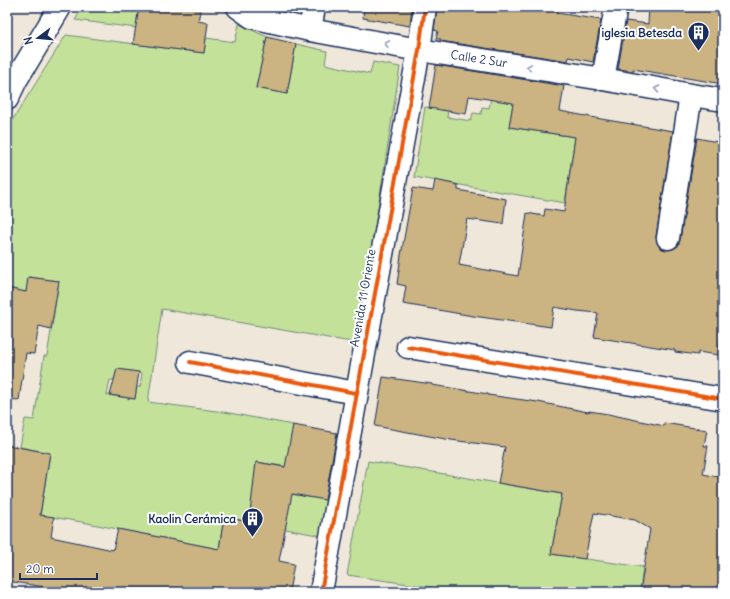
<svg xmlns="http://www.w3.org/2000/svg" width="730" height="599" viewBox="0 0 730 599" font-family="Delius,sans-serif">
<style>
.green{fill:#c4e199;stroke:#70887c;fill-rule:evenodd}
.building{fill:#cbb382;stroke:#1b2f5e}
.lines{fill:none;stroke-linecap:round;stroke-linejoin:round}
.street-casing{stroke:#1b2f5e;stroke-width:25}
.secondary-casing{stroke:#1b2f5e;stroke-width:25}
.street{stroke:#fff;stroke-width:22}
.secondary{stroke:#fff;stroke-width:22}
.cycleway-casing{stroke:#fff;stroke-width:6}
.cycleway{stroke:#e8590c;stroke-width:4}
.oneway{stroke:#8d97ae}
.labels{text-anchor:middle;stroke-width:4;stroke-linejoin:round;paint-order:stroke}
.poi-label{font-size:12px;font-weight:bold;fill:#1b2f5e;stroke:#fff;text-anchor:end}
.street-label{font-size:12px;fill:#1b2f5e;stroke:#fff}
</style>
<rect width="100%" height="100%" fill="#efe8da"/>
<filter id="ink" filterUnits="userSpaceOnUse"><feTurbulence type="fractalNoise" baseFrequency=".025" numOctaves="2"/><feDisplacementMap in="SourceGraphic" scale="8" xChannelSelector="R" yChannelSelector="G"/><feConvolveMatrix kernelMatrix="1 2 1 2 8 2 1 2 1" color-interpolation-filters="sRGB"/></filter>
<g filter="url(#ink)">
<path class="green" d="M83,7h56l-3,21 -61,-8z
M239,24l28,13 -11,51 31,6 9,-50 31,7 -2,13 45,10 3,-12 27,5 -43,276 -195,-34 -14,93 76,10 69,13 -4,25 47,8 -3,16 -76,-12 -4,26 75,12 -6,36 -98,-19 -5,32 -137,-27 -42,-7 10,-62 -30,-6 5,-28 9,1 10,-64h3l12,-75 -30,-4 -3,15 -19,-4v-159l59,-94 138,18 2,-15 29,4zM117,369l25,4 -2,14h-4l-1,12 -28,-4 3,-15h4z
M494,82l22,4 -7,41 66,10 -10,66 -151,-26 11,-70 23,4 -1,6 24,4 2,-8 8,1 1,-7 7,1z
M368,461l194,33 -11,60 92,13 -3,25h-177l-116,-17z"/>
<path class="building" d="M139,7h62l-3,14 10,2 -4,30 -71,-9z
M364,7h48l-2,19 -47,-8z
M437,7h121l-1,6 44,7 -8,42 -24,-5 -1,4 -128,-20 1,-2h-5l2,-8 -4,-1z
M649,7l38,4v-4h36v77l-90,-15v2l-15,-2 8,-48 22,3z
M267,37l29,7 -9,50 -31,-6z
M436,65l128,21 -4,25 41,8 72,12 -17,105 1,7 3,5 6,2 7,-1 5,-3 2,-6 17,-102 26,5v196l-3,-1 -2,17 -20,-3v3l-23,-3v-2l-81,-13 4,-24 -21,-2 -23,-4 -3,20 -78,-11 -70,-12 3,-18 -9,-2 4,-29 12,-67 20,3 2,-11 23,5v5l48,9 -3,25 -36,-5 -8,46 59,11 9,-63 17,3 1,-7 19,3 11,-75 -66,-10 4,-24 -44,-7 -3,18 -37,-6z
M28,277l31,4 -8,48 -12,-3 -5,28 -8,-1 -7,47 -12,-1v-111l19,4z
M117,369l22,3 -4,27 -25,-4z
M383,377l49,7v1l56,9v1l50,7 50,10 1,-1 19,3 56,12v-3l43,7 -3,16h4l-5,28 20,4v114h-83l10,-63 -15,-9 -41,-7 -9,46 -34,-5 11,-60 -64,-11 7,-36 -54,-7 -76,-14z
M293,425l44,8 -12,67 -33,-6 -13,67 15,3 -5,28h-163l-19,-4 -1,4h-63l1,-5 -37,-6v-136l43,8 -10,62 14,2 -3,20 62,13 5,-21 101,20 5,-32 25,5 7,-60 29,5z"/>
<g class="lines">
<defs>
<path id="street" d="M310,30l4,-23
M603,79l13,-72
M7,99l9,-19 44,-73
M668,238l23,-143
M408,347l315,52
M190,362l166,31
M321,592l98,-542 6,-43"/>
<path id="secondary" d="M238,7l14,10 58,13 109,20 184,29 88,16 32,5"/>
</defs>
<use href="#street" class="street-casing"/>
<use href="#secondary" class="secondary-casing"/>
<use href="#street" class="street"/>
<use href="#secondary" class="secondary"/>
<defs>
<path id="cycleway" d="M408,347l315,52
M190,362l166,31
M321,592l98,-542 6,-43"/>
</defs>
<use href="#cycleway" class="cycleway-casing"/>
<use href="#cycleway" class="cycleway"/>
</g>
<defs><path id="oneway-chevron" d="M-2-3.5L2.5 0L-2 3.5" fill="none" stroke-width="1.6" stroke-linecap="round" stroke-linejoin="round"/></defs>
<g class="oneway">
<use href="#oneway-chevron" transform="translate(387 44) rotate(-170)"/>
<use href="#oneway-chevron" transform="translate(529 67) rotate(-171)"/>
<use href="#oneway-chevron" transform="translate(657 89) rotate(-169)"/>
</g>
</g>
<defs>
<symbol id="building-pin" viewBox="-11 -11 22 30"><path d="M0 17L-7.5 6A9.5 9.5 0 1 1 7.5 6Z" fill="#1b2f5e" stroke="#fff"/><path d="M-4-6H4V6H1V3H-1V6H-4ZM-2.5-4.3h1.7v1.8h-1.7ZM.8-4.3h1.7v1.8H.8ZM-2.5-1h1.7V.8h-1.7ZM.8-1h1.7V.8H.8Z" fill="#fff"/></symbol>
</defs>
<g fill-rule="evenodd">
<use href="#building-pin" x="686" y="20" width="25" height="34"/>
<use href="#building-pin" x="240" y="506" width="25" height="34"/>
</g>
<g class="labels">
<g class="poi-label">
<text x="682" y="37">iglesia Betesda</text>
<text x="236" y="523">Kaolin Cerámica</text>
</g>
<g class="street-label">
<text transform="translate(479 59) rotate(9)" y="4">Calle 2 Sur</text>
<text transform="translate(363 298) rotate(-80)" y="4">Avenida 11 Oriente</text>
</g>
</g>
<rect width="730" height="599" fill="none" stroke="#fff" stroke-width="24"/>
<rect x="12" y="12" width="706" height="575" fill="none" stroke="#1b2f5e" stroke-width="1.5" filter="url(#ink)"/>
<g transform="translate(38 38) rotate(254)" stroke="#ffffff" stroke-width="3" paint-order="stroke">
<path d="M0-3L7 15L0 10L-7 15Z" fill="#1b2f5e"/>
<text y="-6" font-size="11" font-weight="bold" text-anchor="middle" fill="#1b2f5e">N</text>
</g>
<path d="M20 573v6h77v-6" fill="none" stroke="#1b2f5e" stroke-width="2"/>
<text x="26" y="573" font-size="12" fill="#1b2f5e" stroke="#ffffff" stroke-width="3" paint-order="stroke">20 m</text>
</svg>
